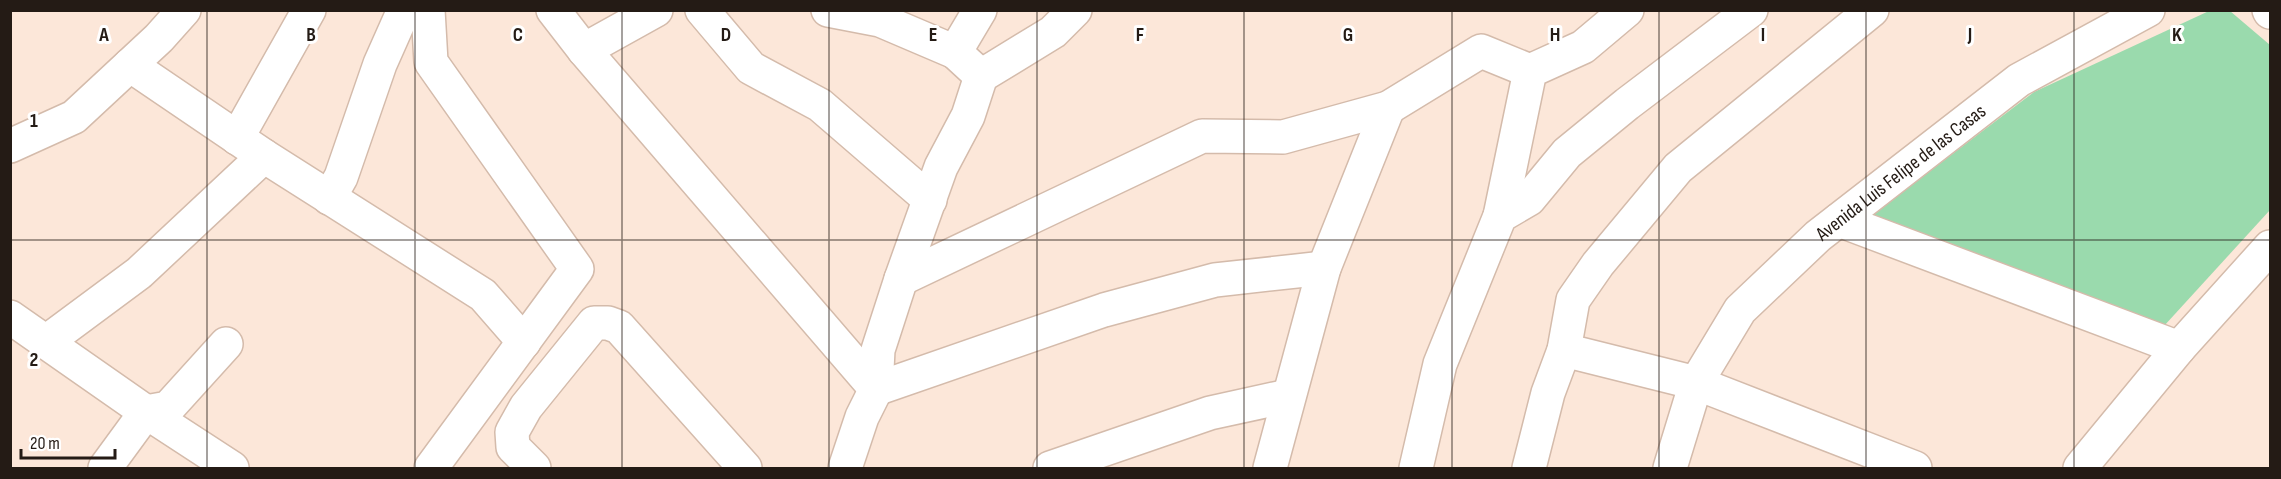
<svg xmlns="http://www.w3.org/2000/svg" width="2281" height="479" viewBox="0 0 2281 479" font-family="'Sofia Sans Condensed',sans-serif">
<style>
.green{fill:#9adaad}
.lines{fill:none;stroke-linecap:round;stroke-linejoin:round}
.street-casing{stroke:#d4bbab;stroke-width:36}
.street{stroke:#fff;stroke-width:33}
.grid{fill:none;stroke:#241b15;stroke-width:1.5;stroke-opacity:0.55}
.labels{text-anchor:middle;stroke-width:6;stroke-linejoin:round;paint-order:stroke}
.street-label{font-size:20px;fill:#241b15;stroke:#fff}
.grid-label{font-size:20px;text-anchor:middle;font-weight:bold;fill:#241b15;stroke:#fff;stroke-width:6;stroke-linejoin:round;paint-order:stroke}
</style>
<rect width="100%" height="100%" fill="#fce7d9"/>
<path class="green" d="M2209,11h21l40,34v165l-106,116 -292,-111 162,-123z"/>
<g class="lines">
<defs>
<g id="street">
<path d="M428,10l3,52 146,207 -146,199"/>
<path d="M553,10l31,40 292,339 228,-79 111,-30 109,-12"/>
<path d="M702,10l49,58 69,37 110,95"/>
<path d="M828,10l52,10 75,32"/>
<path d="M2269,10l1,2"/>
<path d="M584,50l72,-40"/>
<path d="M130,65l134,91 219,139 41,47"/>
<path d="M981,76l72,-44 22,-22"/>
<path d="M237,138l72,-128"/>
<path d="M10,146l64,-29 85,-79 25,-28"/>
<path d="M329,198l12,-21 39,-113 24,-54"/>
<path d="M1500,216l30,-145 53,-24 44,-37"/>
<path d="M1839,220l340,128"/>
<path d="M901,279l301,-143 81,1 105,-29 93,-57 49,20"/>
<path d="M10,317l136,95 86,56"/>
<path d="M46,342l93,-69 125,-117"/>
<path d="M1564,350l132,33 219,85"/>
<path d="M105,468l41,-56 22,-4 58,-64"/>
<path d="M534,468l-21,-21 -1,-15 14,-25 68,-84h14l11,4 126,141"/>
<path d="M845,468l17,-51 14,-28 2,-39 23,-71 40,-112 27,-51 13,-40 -26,-24 25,-42"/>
<path d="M1050,468l160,-55 78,-17"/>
<path d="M1270,468l54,-200 64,-160"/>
<path d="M1416,468l24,-104 60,-148 29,-17 38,-46 60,-49 124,-94"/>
<path d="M1529,468l19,-75 16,-43 9,-50 25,-36 80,-96 194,-158"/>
<path id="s1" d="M1670,468l26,-85 44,-73 78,-74 201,-156 129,-70"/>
<path d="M2080,468l99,-120 91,-101"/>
</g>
</defs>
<use href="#street" class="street-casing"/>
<use href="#street" class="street"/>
</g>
<path class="grid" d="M207,10v458M415,10v458M622,10v458M829,10v458M1037,10v458M1244,10v458M1452,10v458M1659,10v458M1866,10v458M2074,10v458M10,240h2260"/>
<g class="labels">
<g class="street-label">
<text dy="7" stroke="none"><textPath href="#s1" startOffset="386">Avenida Luis Felipe de las Casas</textPath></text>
</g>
</g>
<g class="grid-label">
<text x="104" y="41">A</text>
<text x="311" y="41">B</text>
<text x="518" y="41">C</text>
<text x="726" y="41">D</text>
<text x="933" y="41">E</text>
<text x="1140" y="41">F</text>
<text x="1348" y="41">G</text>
<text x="1555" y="41">H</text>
<text x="1763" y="41">I</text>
<text x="1970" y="41">J</text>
<text x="2177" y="41">K</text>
<text x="34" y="127">1</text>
<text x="34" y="366">2</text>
</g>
<rect width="2281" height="479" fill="none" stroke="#241b15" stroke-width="24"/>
<path d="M21 449v9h94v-9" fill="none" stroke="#241b15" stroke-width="3"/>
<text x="30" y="449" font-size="18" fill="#241b15" stroke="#ffffff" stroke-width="4.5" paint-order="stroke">20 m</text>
</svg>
